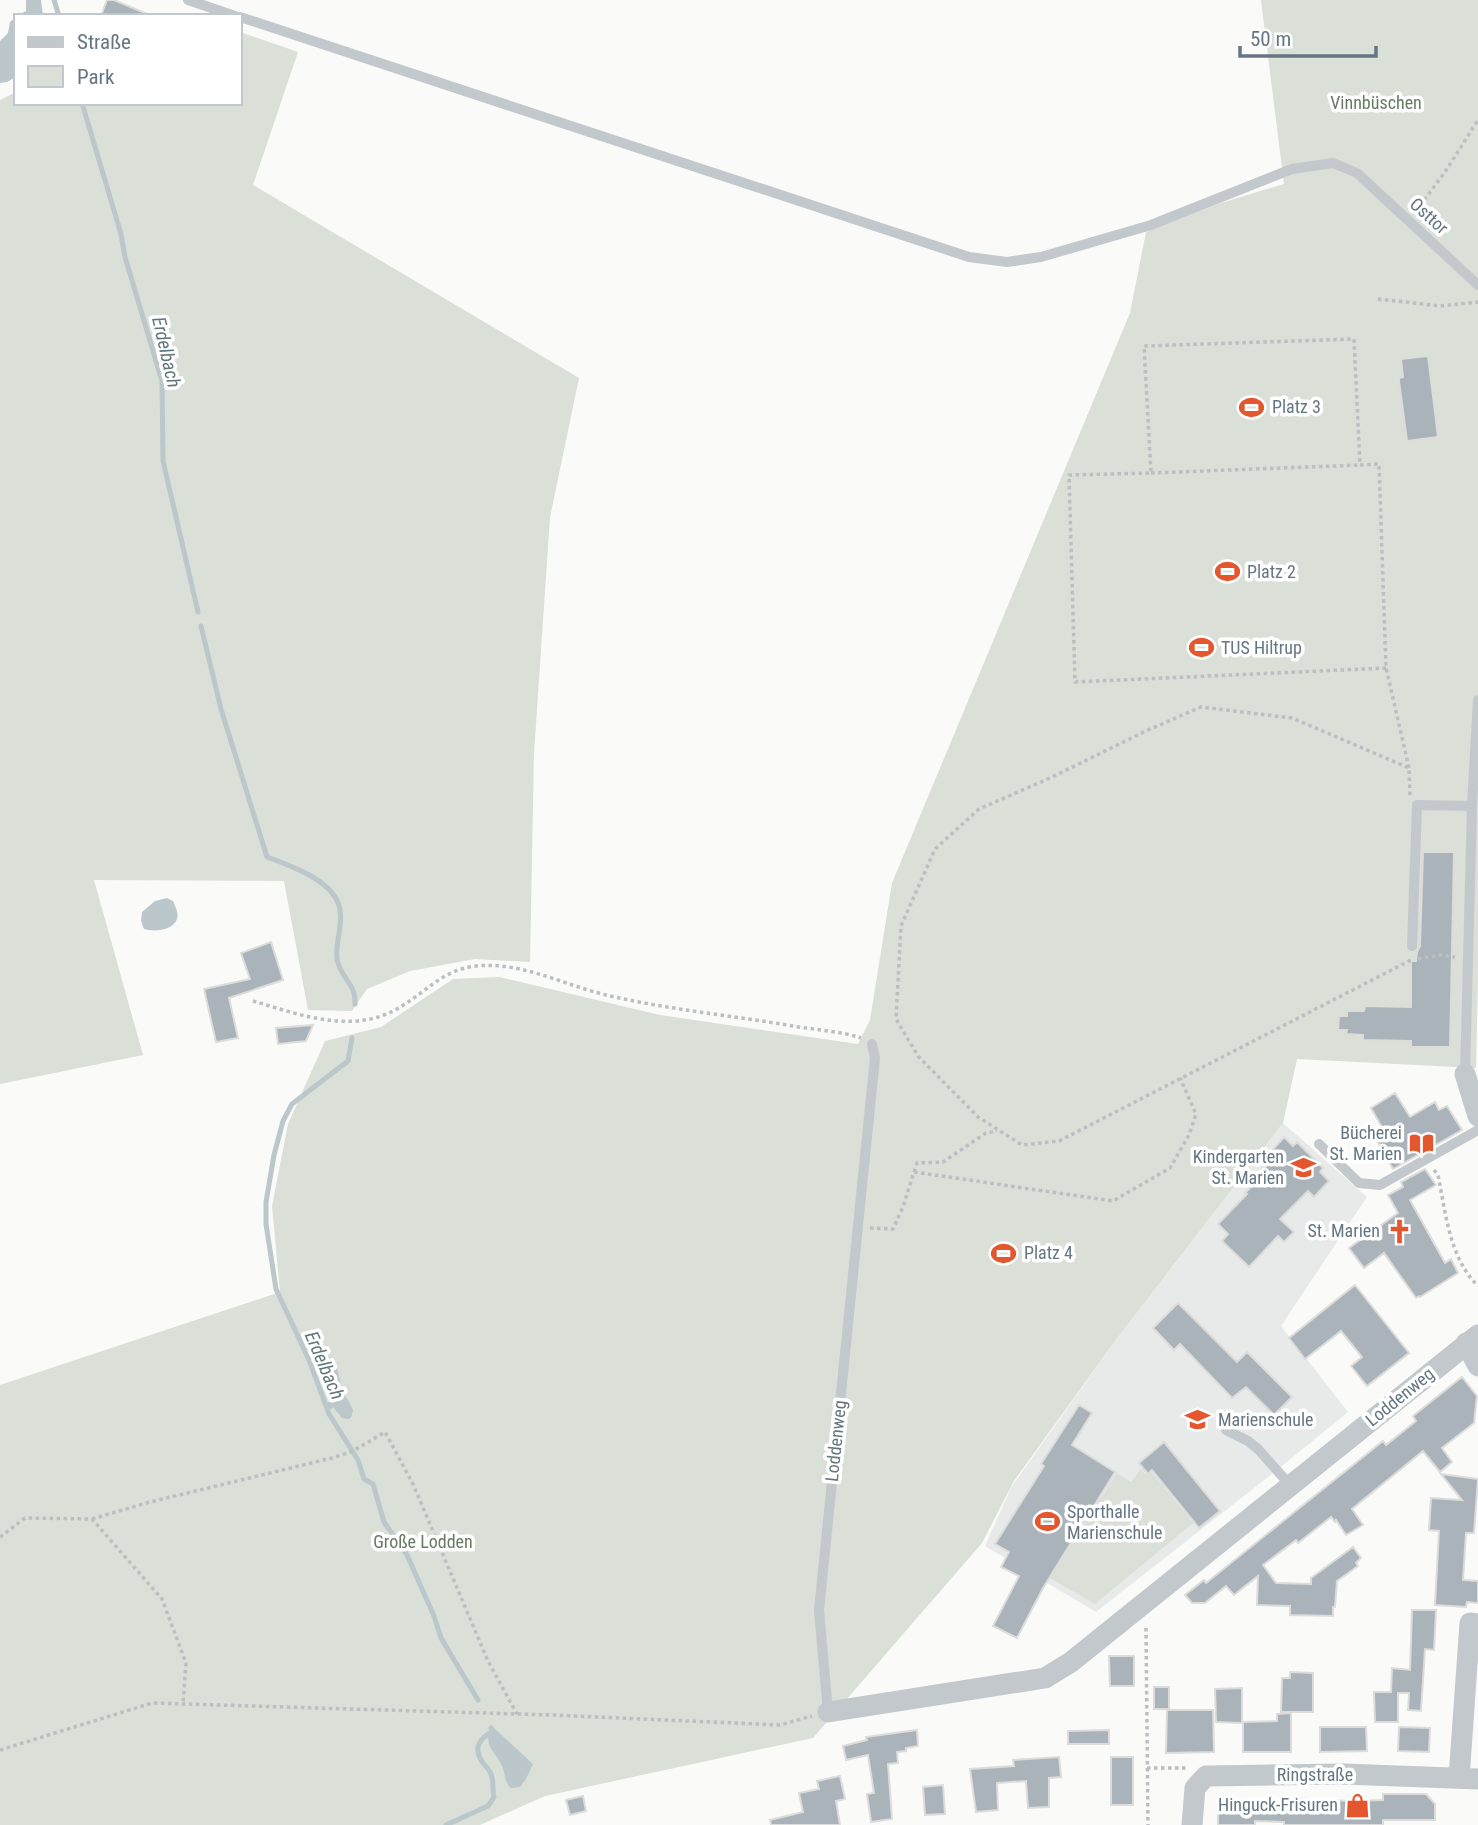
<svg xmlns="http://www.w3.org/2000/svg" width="1478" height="1825" viewBox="0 0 1478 1825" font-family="'Roboto Condensed',sans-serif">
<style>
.built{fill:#e8e9e9}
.green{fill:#dadfd7}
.water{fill:#bbc7cb}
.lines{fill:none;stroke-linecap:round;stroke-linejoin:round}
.stream{stroke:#bbc7cb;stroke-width:5}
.building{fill:#aab3b9;stroke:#dcdcda;stroke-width:2}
.path{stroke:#bbbfc2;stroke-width:3.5;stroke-dasharray:3.5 3.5;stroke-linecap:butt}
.service{stroke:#c3c8cc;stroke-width:10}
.minor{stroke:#c3c8cc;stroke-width:21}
.labels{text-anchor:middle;stroke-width:7;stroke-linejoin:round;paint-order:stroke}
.park-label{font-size:18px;fill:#687a64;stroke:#fff}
.street-label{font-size:18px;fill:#657683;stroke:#fff}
.poi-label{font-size:18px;fill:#657683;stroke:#fff;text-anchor:start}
.water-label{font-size:19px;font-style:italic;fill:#60757c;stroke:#fff}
</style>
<rect width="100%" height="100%" fill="#fafaf8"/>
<path class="built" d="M1283,1123l84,74 -86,129 67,86 -71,58 -181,142 -111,-66 27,-60 106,-149z"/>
<path class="green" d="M1261,0h217v979l-2,89 -179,-9 -14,64 -165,214 -68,94 -36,50 -32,62 -169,195 -268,58 -65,29h-480v-440l280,-93 -8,-86 16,-82 37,-83 56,-14 72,-48 46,-2 161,38 198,29 12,-24 22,-137 238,-570 16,-81 75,-29 63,-19z
M240,32l58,20 -45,133 326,193 -29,139 -16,236 -4,209 -55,-3 -65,12 -43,18 -15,22 -44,-1 -24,-129 -190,-1 49,175 -143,29v-984l16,-8v11h224z
M1141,1469l5,6 5,-3 42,51 -98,81 -45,-26 67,-105 14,9z"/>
<path class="water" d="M26,0h15l2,16h-26l9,-5z
M16,17v60l-9,5 -7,1v-42l8,-8 2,-11z
M167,898l6,3c2,5 6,12 4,18 -4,12 -24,13 -33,10l-3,-8 1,-9 13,-11z
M327,1355c12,8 11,21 15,33 2,7 8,15 11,22l-2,8 -3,1 -6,-1 -9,-11 -5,5 -3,-8 7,-3 -10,-37v-4z
M491,1728h3l39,36 -7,15 -6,8 -9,1c-7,-6 -5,-13 -9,-22 -5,-13 -20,-20 -11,-38z"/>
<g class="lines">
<path class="stream" d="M54,0l5,16
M82,103l39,131 4,23 37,124 1,80 35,151
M201,626l20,83 46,148c24,9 69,24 73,53 3,16 -5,33 -3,49 3,16 13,21 17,34 1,4 1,7 1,11
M352,1038l-4,23 -56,43 -9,17 -9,34 -8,47v22l10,65 33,71 20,54 29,46 6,19 9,5 11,38 23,33 27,61 7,22 37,62
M446,1825l42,-19 6,-9c-2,-7 0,-16 -3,-23 -2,-5 -7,-9 -10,-14 -8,-14 0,-22 12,-29l-2,-3"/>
</g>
<path class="building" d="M107,0h7l38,16h-51z
M1428,356l10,81 -31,4 -8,-60v-3l4,-1 -2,-18z
M1423,852h31l-4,195h-39v-6l-48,-1v-5l-17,-1 1,-4h-9l1,-14h8v-5h17l1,-5 46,1v-46h5l1,-9 3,-6z
M271,942l12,38 -54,18 9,40 -22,4 -12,-53 46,-10 -9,-26z
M313,1025l-7,16 -28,3 -2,-16z
M1395,1093l15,24 25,-15 4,8 8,-4 15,24 -69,39 -16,-28 10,-5 -16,-28z
M1284,1137l9,9 4,-4 26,26 -3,4 9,9 -15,16 -6,-6 -28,28 14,13 -10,10 -6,-6 -29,31 -27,-26 6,-7 -10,-10 29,-30 -2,-1 15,-15 -3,-3 18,-18 -5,-4z
M1425,1169l11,16 -26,15 35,63 6,-4 7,14 -38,24 -1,-1 -3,2 -32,-45 -20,15 -15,-20 49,-35 -10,-18 15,-8 -2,-5z
M1355,1285l54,68 -42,33 -16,-20 11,-9 -21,-26 -36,28 -16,-21z
M1178,1303l59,59 10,-10 45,45 -18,18 -28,-28 -14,11 -52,-54 -6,6 -21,-22z
M1462,1377l15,19 -3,27 -32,25 10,14 -12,10 -17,-21 -71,58 11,16 -17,10 -10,-15 -1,2 -4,-5 -33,26 -2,-3 -33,25 13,18 35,1v-6l42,-31 8,11 -5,5 2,3 -21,15 -2,26h-2v9l-43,-1v-9l-33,-1 1,-29 -24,19 -8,-9 -21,17h-13l-7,-8 19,-15 2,3 177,-142 3,4 30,-24 -3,-5z
M1079,1405l13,8 -20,32 43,27 -72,116 -26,50 -24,-12 26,-50 -18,-9 8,-15 -14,-8 49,-78 -3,-2z
M1164,1442l56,69 -21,17 -47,-58 -4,4 -9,-11z
M1441,1474l37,5 -4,54h-8l-3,47 15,1v22l-11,-1 -1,5 -31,-2 4,-74 -10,-1 2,-32 31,2z
M1412,1610h24l-2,40 -9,-1 -4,62 -13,-1 1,-17h-11v29h-23l-1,-30h17l1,-24 18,2z
M1109,1656h25v30h-24z
M1290,1672l23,1v39h-32l1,-34h8z
M1154,1687h15v22h-15z
M1242,1688v35l-26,-1 -1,-33z
M1167,1710h46l1,42 -48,1z
M1291,1713v39h-48v-30l34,-1v-7z
M1320,1727h46l1,24 -47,1z
M1399,1727l31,1 -1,24 -31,-1z
M917,1730l1,16 -12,2v3l-9,1 1,11 -10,1 4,55 -21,3 -4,-28 7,-1 -6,-38 -22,5 -3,-14 24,-6 -1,-3z
M1109,1730v14h-41v-13z
M1059,1757l2,20 -12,1v29l-21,1 -2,-27 -29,2 1,27 -22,2 -6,-43 44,-3 -1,-6z
M1111,1757h22v48h-22z
M840,1776l5,23 -9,2 4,24h-69l-1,-5 33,-8 -4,-19 20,-4 -2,-8z
M943,1785l2,29 -20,1 -2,-28z
M1383,1794h43l9,10v16h-52v5h-99v-3l-29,-1v4h-37v-25l76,1v-3l54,3 35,-1z
M583,1796l3,15 -16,4 -4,-15z"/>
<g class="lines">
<path class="path" d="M1416,211l29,-39 33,-52
M1378,299l62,7 38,-4
M1151,473l209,-8
M1386,668l-311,14 -6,-207 82,-2 -7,-127 210,-7 6,126 19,-1 7,204 23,100
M1410,795l-1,-27 -117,-50 -91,-11 -53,23 -98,48 -71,31 -44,40 -34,77 -5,93 22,37 60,61 44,28 37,-4 352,-181
M1418,959l22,-4 15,2
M253,1001c48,14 102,35 149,5 26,-16 41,-36 74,-40 48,-5 93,22 139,31 58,13 120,19 178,29 23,4 47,5 68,12
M1434,1170l4,5c8,39 11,82 40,111
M914,1172l3,-9 26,-1 43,-29 11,-2
M870,1228l23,1 10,-22 11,-35 199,29 57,-33 19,-33 7,-21 -16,-36
M92,1519l54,-16 186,-45 21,-7 32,-19 28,52 75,177 29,53
M0,1537l25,-19 67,1 70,80 24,64 -3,41
M1146,1628l2,197
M0,1750l152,-47 399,12 229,10 32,-9
M1147,1768h42"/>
<path class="service" d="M188,0l47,16
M240,17l729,240 38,5 34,-5 110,-32 141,-56 41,-6 24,10 121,112
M1412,946l5,-141 55,1
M1465,1074l7,-268 6,-106
M1319,1144l40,39 21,2 98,-55
M1226,1430l22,11 10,8 32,36
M828,1712l-9,-102 56,-552 -3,-14"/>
<path class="minor" d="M1465,1074l13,42
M1466,1343l12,23
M828,1712l217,-34 26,-16 407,-327
M1459,1778l11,-155 8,1
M1192,1825l3,-37 11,-12 138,-2 134,5"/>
</g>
<defs>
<symbol id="stadium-bare" viewBox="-9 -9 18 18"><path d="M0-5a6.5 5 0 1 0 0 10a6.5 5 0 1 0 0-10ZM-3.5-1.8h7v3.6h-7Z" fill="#e4572e" stroke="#fff" stroke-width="2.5" paint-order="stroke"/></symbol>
<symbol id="library-bare" viewBox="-9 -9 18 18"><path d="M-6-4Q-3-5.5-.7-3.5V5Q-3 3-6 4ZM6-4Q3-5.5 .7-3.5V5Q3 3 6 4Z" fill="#e4572e" stroke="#fff" stroke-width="2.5" paint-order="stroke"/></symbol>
<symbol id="school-bare" viewBox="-9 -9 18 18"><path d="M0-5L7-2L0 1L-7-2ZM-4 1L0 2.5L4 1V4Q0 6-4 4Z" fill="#e4572e" stroke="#fff" stroke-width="2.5" paint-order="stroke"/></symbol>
<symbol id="church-bare" viewBox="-9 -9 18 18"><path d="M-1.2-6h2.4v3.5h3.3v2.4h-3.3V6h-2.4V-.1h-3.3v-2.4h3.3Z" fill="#e4572e" stroke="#fff" stroke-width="2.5" paint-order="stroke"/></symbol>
<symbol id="shop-bare" viewBox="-9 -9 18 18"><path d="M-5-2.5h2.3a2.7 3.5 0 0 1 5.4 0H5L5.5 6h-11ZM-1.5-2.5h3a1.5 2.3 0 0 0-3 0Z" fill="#e4572e" stroke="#fff" stroke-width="2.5" paint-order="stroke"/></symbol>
</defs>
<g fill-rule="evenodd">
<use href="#stadium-bare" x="1234" y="390" width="35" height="35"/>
<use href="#stadium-bare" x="1210" y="554" width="35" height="35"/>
<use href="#stadium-bare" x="1184" y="630" width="35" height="35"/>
<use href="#library-bare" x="1404" y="1126" width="35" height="35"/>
<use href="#school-bare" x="1286" y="1150" width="35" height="35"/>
<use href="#church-bare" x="1382" y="1214" width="35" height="35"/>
<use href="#stadium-bare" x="986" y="1236" width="35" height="35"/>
<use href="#school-bare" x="1180" y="1402" width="35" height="35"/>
<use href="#stadium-bare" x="1030" y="1504" width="35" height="35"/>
<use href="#shop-bare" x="1340" y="1788" width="35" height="35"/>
</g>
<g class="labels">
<g class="park-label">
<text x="1376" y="109">Vinnbüschen</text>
<text x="423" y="1548">Große Lodden</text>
</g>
<g class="street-label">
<text transform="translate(1429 216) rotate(42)" y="6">Osttor</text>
<text transform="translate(1400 1397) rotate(-39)" y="6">Loddenweg</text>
<text transform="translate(836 1441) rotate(-84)" y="6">Loddenweg</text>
<text x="1315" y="1781">Ringstraße</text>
</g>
<g class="poi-label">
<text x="1272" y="413">Platz 3</text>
<text x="1247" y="578">Platz 2</text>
<text x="1221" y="654">TUS Hiltrup</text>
<text x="1402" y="1139" text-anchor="end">Bücherei<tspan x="1402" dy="21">St. Marien</tspan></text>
<text x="1284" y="1163" text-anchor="end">Kindergarten<tspan x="1284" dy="21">St. Marien</tspan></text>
<text x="1380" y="1237" text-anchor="end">St. Marien</text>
<text x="1024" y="1259">Platz 4</text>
<text x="1218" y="1426">Marienschule</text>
<text x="1067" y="1518">Sporthalle<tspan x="1067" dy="21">Marienschule</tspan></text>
<text x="1338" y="1811" text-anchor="end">Hinguck-Frisuren</text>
</g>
<g class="water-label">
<text transform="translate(167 352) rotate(77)" y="7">Erdelbach</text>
<text transform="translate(325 1365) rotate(67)" y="7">Erdelbach</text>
</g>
</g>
<rect x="14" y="14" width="228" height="91" fill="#ffffff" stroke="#c1c8cd" stroke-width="2"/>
<rect x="28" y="37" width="35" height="10" fill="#c3c8cc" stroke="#c1c8cd" stroke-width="2"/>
<text x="77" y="49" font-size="21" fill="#657683">Straße</text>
<rect x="28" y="66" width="35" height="21" fill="#dadfd7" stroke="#c1c8cd" stroke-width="2"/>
<text x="77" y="84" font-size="21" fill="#657683">Park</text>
<path d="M1240 46v10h136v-10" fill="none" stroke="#657683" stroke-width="3.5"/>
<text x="1250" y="46" font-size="21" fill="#657683" stroke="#ffffff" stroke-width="5" paint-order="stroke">50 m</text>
</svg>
